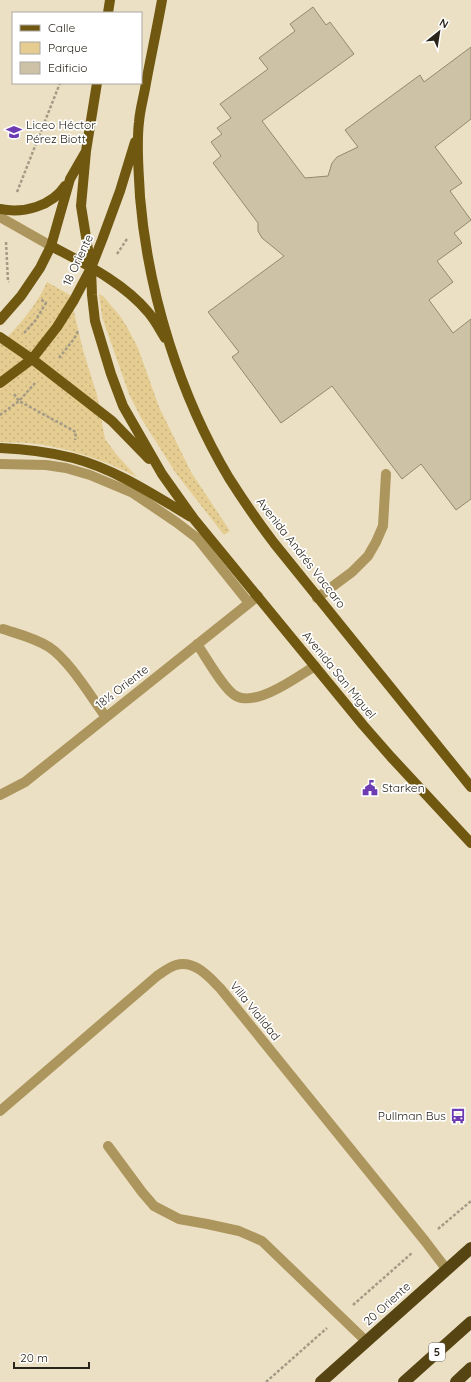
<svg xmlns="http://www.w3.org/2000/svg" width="471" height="1382" viewBox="0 0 471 1382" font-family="Quicksand,sans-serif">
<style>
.green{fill:url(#green-dots)}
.building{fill:#cdc2a6;stroke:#93896e}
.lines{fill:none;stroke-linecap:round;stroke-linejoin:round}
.path{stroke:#a49a85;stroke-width:2.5;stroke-dasharray:3 2;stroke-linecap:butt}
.minor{stroke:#ac965d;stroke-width:10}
.major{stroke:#705811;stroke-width:10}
.highway{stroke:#564412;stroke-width:12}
.labels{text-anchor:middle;stroke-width:3.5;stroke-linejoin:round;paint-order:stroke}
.shield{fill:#fff;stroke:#6a665f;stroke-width:1}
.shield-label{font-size:11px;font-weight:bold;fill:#2a251a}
.poi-label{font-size:12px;fill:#2a251a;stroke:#fff;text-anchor:start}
.street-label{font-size:12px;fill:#2a251a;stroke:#fff}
</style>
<defs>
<pattern id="green-dots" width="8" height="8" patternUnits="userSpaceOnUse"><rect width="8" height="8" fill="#e5cd92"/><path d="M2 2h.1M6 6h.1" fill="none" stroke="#c5b07d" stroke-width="1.8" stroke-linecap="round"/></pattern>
</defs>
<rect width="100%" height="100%" fill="#ece0c4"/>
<path class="green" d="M47,282l23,13 13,55 14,45 8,44 12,16 20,22c-31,-16 -65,-28 -100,-33 -12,-2 -25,-1 -37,-2v-98c18,-17 37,-39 47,-62z
M99,294l4,2 17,20 7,11 11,21 21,59 32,65 39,59 -6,4 -49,-63 -34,-54 -12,-24 -27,-77z"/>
<path class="building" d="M313,7l13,18 4,-3 24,32 -92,67 43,57 23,-2 4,-13 5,-6 21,-10 -13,-17 75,-55 4,7 47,-35v72l-36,28 27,36 -12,8 21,29 -17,13 8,10 -25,18 16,21 -24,18 24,33 18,-14v180l-15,11 -35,-46 -19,15 -70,-93 -51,37 -49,-66 7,-5 -31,-40 76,-56 -22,-18 -4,-7v-8l-45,-60 8,-7 -10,-14 11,-8 -5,-6 14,-10 -11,-14 48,-35 -9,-11 36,-27 -5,-7z"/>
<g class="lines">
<path class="path" d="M17,192l43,-109
M6,242l2,39 1,1
M117,254l10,-15
M24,333l11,-12 11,-18 -6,-4
M59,358l15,-19 4,-8
M14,394l5,7 57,31 -1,8
M0,415l19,-14 16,-18
M438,1229l33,-28
M353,1305l59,-52
M266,1382l61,-54"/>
<path class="minor" d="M0,217l51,29
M0,464l46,1 20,3 24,7 43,18 43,29 21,16 52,65
M317,598l35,-26 16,-16 8,-14 7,-16 3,-52
M3,629c15,5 32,9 46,18 20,13 42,50 57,70
M197,644c9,13 27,46 39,52 21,11 61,-19 79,-30
M0,795l25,-13 233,-186
M0,1111l157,-135c6,-4 12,-9 19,-11 19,-5 33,12 44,23l205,253 22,29
M108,1146l34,46 12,14 25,13 28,5 32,7 23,10 105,101"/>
<path class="major" d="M162,0c-5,28 -11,56 -16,83 -2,13 -6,26 -7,39 -3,25 0,51 1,75 8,96 40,199 89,281 14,22 29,44 45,65l197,244
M108,13l2,-13
M97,83l-11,68 -5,55 10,62 1,27 3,26 16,53 12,32 39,68 32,45 169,206 28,32 80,86
M0,209c23,5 52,-3 65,-23
M51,246c34,18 72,36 97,66 7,8 12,18 17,26
M0,320l21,-24 19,-28 11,-22 19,-67 15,-26
M0,337l32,22 80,62 37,38
M0,383l32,-24 25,-32 17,-27 17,-32 11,-28 18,-49 15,-49
M0,448c25,1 49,4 73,10 42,11 81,37 118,59"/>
<path class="highway" d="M321,1382l150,-134
M404,1382l67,-60
M456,1382l15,-14"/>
</g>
<defs>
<symbol id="school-bare" viewBox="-9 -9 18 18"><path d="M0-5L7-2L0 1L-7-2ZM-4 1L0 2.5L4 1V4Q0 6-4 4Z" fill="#6d3bb2" stroke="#fff" stroke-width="2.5" paint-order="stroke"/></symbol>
<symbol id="civic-bare" viewBox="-9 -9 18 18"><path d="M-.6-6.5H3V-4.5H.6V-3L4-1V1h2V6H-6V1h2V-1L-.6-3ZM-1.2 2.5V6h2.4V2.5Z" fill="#6d3bb2" stroke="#fff" stroke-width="2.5" paint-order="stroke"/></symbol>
<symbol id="bus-bare" viewBox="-9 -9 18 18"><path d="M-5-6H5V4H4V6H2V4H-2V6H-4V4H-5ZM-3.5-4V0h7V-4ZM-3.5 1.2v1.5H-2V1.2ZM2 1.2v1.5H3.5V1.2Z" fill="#6d3bb2" stroke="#fff" stroke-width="2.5" paint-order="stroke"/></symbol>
</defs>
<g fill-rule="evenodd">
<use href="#school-bare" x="3" y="121" width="22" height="22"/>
<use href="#civic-bare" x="359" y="777" width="22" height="22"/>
<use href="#bus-bare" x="447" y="1105" width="22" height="22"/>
</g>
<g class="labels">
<rect class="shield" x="429" y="1343" width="16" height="18" rx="3"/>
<g class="shield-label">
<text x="437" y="1356">5</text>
</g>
<g class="poi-label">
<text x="26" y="129">Liceo Héctor<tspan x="26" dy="14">Pérez Biott</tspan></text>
<text x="382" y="792">Starken</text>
<text x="446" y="1120" text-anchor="end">Pullman Bus</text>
</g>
<g class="street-label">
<text transform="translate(78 260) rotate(-65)" y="4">18 Oriente</text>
<text transform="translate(301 553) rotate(52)" y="4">Avenida Andrés Vaccaro</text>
<text transform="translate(339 675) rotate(51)" y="4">Avenida San Miguel</text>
<text transform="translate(122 687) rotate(-38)" y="4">18½ Oriente</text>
<text transform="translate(255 1011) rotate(51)" y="4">Villa Vialidad</text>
<text transform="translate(387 1304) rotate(-42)" y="4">20 Oriente</text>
</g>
</g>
<rect x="12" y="12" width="130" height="72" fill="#ffffff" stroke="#aaa8a3"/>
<rect x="20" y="25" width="20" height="6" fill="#705811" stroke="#aaa8a3"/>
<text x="48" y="32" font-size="12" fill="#2a251a">Calle</text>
<rect x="20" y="42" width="20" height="12" fill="#e5cd92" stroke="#aaa8a3"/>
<text x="48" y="52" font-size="12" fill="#2a251a">Parque</text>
<rect x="20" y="62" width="20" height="12" fill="#cdc2a6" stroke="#aaa8a3"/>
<text x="48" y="72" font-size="12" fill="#2a251a">Edificio</text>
<g transform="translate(439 32) rotate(30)" stroke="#ffffff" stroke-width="3" paint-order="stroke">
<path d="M0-3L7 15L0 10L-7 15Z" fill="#2a251a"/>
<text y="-6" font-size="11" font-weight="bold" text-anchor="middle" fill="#2a251a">N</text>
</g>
<path d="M14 1362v6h75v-6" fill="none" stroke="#2a251a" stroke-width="2"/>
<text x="20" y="1362" font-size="12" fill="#2a251a" stroke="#ffffff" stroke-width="3" paint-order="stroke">20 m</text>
</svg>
